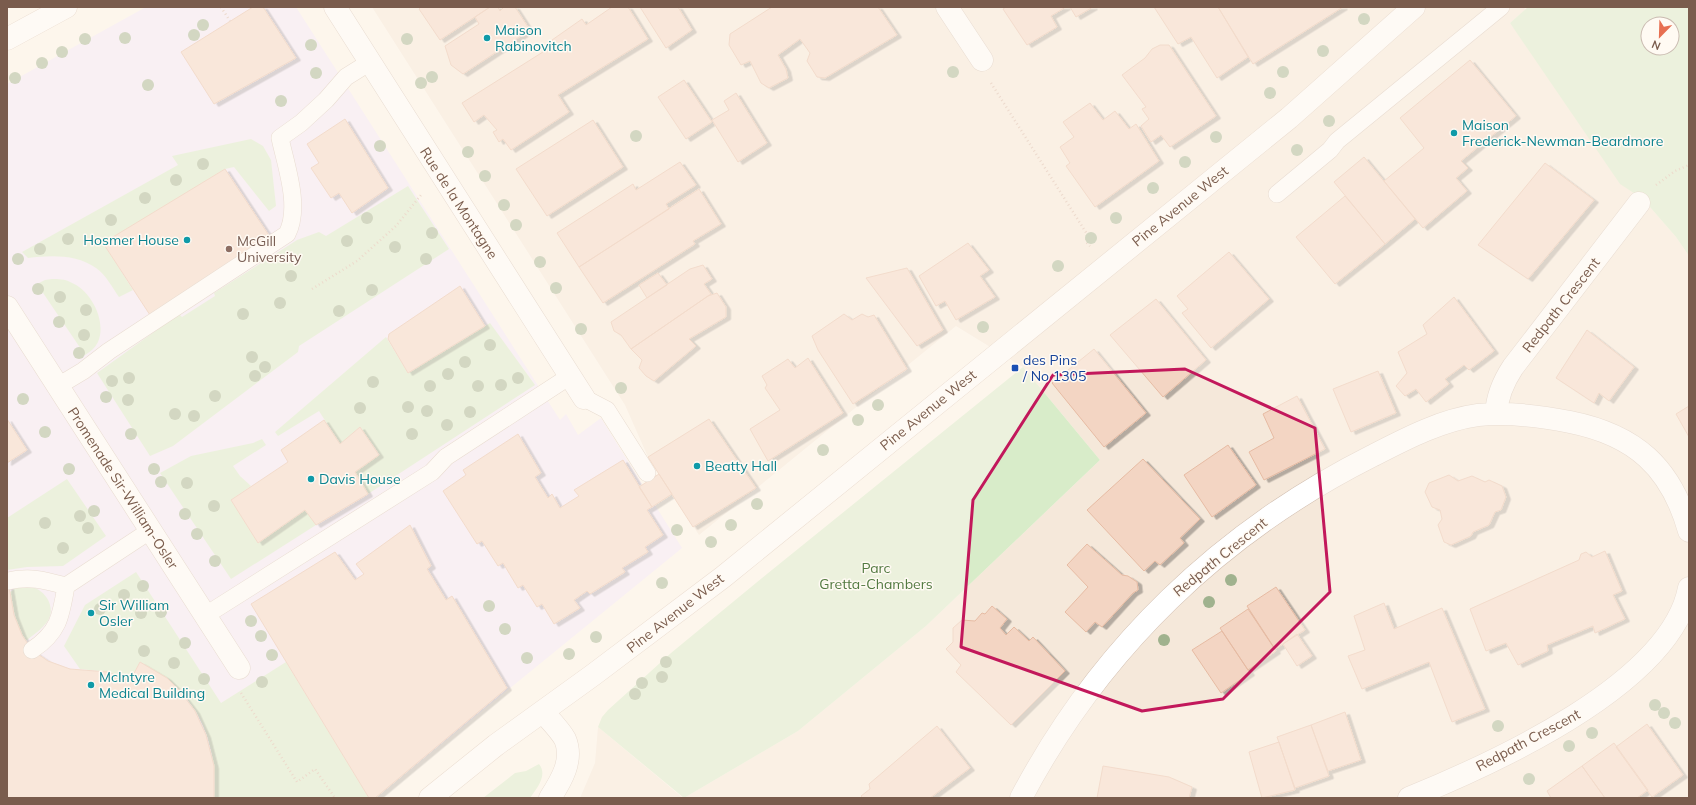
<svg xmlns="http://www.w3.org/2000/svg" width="1696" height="805" viewBox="0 0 1696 805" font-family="Mulish,sans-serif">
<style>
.residential{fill:#f5e8da}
.education{fill:#f3e8fa}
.green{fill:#d8ecc9;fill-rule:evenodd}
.building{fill:#f3d5c3;stroke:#e6bba3;filter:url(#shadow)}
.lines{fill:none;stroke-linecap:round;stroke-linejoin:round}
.service-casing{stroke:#d1beb0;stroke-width:18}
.minor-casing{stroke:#d1beb0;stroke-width:23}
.secondary-casing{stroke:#d6c0b0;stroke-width:23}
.path{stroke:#d9b8a5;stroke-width:2.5;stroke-dasharray:1 3;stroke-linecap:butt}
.service{stroke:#fff;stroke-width:17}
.minor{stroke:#fff;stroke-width:22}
.secondary{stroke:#fff;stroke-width:22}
.tree{fill:#a0b28e}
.marked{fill:none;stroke:#c2185b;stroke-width:3;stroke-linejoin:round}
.culture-dot{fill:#0f9aa8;stroke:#fffaf3;stroke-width:1.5}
.education-dot{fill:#8d6e63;stroke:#fffaf3;stroke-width:1.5}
.transit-dot{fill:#1a4fb4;stroke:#fffaf3;stroke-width:1.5}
.labels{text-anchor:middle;stroke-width:3;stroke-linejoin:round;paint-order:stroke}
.culture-label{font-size:14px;fill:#0d838f;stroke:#fffaf3;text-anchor:start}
.street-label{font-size:14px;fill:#7a5c4d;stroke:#fffaf3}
.education-label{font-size:14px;fill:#785e54;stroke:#fffaf3;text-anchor:start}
.transit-label{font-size:14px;fill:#164399;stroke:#fffaf3;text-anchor:start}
.park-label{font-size:14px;fill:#537a41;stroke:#fffaf3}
</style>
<defs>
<filter id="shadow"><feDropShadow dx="4.5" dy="2.5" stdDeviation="0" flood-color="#0004"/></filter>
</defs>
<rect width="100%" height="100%" fill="#fdf6ec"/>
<path class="residential" d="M372,7h1152l1,3 -15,13 133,176 33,38 13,19v542h-1005l114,-67 128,-105 174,-166 -77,-93 -67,-41 -257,209 -51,-78 -23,-52z
M598,727l85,71h-103l15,-35z"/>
<path class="education" d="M146,7h150l264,413 6,-6 12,21 23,-17 41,66 -3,2 16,19 27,43 -307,250h-368v-714z"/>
<path class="green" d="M1528,7h161v249l-13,-19 -33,-38 -23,-15 -110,-161zM1648,24h24v24h-24z
M251,139l12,7 8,14 5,46 -7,5 -35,-44 -9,2 -121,75 29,46 -14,7c-7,-10 -13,-22 -23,-29 -19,-14 -46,-13 -68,-10l-6,-6 156,-87 -6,-9z
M408,186l41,63 -150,97 -1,6 -125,94 -23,10 -53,-83 82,-59 3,3 33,-21 -1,-3 83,-53 22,-8 7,4z
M52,279c6,0 13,0 18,3 21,8 37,39 28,60 -3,6 -8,10 -13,13l-48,-71 8,-4z
M490,323l45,62 -167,109 -13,-22 24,-18 -19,-27 -20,17 -21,-33 -41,25 -3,-4 111,-95 22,36z
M1023,367l77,93 -174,166 -128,105 -114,67 -86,-71 4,-10 6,-7 63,-57 91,-75z
M262,439l4,6 -33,21 7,10 11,10 -20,14 27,43 47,-33 11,15 -85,54 -71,-106 31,-17 62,-13z
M67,479l39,57 -43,30 -36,1 -20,3v-52z
M136,572l85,131 65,-41 83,136h-155c4,-62 -18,-106 -74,-136l-10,19 -22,-9 -28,-3 -16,-23 21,-41z
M18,587c4,0 9,-1 13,0 12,2 23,16 19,29 -3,10 -16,18 -24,25 -10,-14 -13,-32 -16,-49z
M539,764c9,11 -2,24 -9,34h-47l32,-25 11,-2z"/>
<path class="building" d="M253,7h10l33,51 -82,46 -33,-52z
M421,7h69l-50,33 -21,-31z
M490,7h8l2,4 4,-4h11l15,23 -67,44 -12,-9 -6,-19 34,-22 -4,-7z
M612,7h16l20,32 -90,56 11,17 -58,38 -8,-11 -4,3 -6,-10 4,-2 -13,-15 -10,7 -12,-19 92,-58 -2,-5 30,-21 4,6z
M640,7h38l14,23 -26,18z
M772,7h106l19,28 -72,43 -8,-1 -10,-16 3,-8 -10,-14 -22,16 8,14 2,9 -19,10 -8,-5 -11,-22 -9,4 -12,-20 1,-11z
M1006,7h60l-15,9 6,11 -30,18 -24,-36z
M1070,7h23l-17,10z
M1154,7h64l30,50 -31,21 -26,-41 -13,7z
M1218,7h125l-90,57z
M1160,45h9l47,71 -46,31 -9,-12 -10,7 -10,-16 8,-7 -7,-10 4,-2 -24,-32 23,-17 7,-9z
M1470,60l46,56 -55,45 7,7 -12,10 11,13 -44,37 -39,-47 40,-33 -24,-30z
M684,80l28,42 -26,17 -28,-42z
M736,93l31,50 -29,19 -26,-42 17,-10 -5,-9z
M1090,103l13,17 12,-9 14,18 7,-5 23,37 -64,46 -29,-41 4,-3 -10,-16 14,-10 -11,-15z
M345,119l43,69 -36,25 -13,-20 -8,5 -20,-30 8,-5 -12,-19z
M593,120l30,47 -76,49 -31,-47z
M1364,157l51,62 -30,25 -51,-62z
M680,162l16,23 -30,19 3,5 -90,58 -22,-34 76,-49 3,6z
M1545,163l49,37 -66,79 -50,-34z
M225,169l45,68 -120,78 -47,-72z
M699,189l22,35 -28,17 2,3 -92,59 -24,-36z
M1345,196l40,48 -50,40 -39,-47z
M968,243l21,27 -9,6 15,21 -39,23 -11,-19 -9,5 -17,-30z
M1229,252l40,47 -58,49 -29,-35 6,-4 -11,-13z
M703,265l9,14 -8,5 7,10 -3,2 -77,53 -10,-14 -7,-4 -3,-9 79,-53z
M907,268l36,62 -26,16 -51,-68z
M658,273l9,12 -20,13 -8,-13z
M460,286l25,40 -77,47 -20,-34 1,-5z
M717,293l9,14v10l-37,22 7,7 -42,35 -8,-5 -7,-8 3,-8 -11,-11 77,-53z
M1454,297l40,54 -25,19 -5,-5 -19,14 4,5 -23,18 -10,-13 -11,7 -9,-10 11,-13 -9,-21 29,-18 -4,-9z
M1156,299l50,61 -43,37 -53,-62z
M844,314l8,6 10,-6 6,3 6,-2 33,54 -54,35 -35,-54 -6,-14z
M1587,330l47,37 -25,34 -10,-8 -5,10 -38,-25z
M1094,349l52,64 -42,34 -52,-64z
M808,358l35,55 -75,48 -18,-32 30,-19 -15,-22 2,-3 -5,-9 26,-17 7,9z
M1378,371l18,42 -45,19 -18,-43z
M1297,396l28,53 -61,31 -15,-28 25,-14 -11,-24z
M1689,406v31l-13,-23z
M7,419l20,31 -20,13z
M709,419l47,69 -63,39 -45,-70z
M324,420l16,24 20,-17 19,28 -24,17 13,22 -52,31 -11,-15 -47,33 -27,-43 57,-38 -7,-12z
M518,434l23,39 -6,4 13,21 4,-4 8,14 19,-12 -5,-6 49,-30 29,47 -5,3 16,25 -18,12 3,5 -26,16 3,4 -35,22 -3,-3 -13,9 6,8 -26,16 -12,-20 -5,3 -14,-22 -5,3 -15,-25 -5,3 -16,-25 -5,3 -34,-53 23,-16 -3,-5z
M1228,445l28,40 -44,32 -28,-42z
M1143,459l57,60 -20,19 4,5 -24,22 -5,-4 -11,10 -57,-61z
M659,474l13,20 -20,13 -13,-20z
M1449,475l9,6 14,-5 13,6 4,-2 13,6 4,11 -5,13 -6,2 -6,13 -16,7 -2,4 -20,9 -7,-3 -6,-17 4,-6 -2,-9 -8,-3 -7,-15 4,-9z
M410,525l21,41 -4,3 19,31 6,-4 55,92 -132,110h-6l-118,-194 84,-52 20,28 9,-6 -8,-10z
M1087,544l35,31 6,1 9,6 1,8 -5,3 -31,34 -7,-5 -9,10 -21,-20 23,-25 -21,-22z
M1605,551l17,40 -9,4 12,24 -30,14 -2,-7 -46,19 1,6 -30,14 -12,-22 -20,8 -16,-42 109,-49 2,-6 5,-2 6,5z
M7,575l7,40 8,20 10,15 16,11 22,8 38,3 22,9 10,-19 27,16 12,12 16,21 11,24 8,31v32h-207z
M1276,587l29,43 -30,19 -28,-43z
M1384,603l10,26 48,-21 43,101 -33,13 -23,-60 -67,27 -14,-33 17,-6 -11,-34z
M992,606l15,13 -7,9 6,7 8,-8 15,14 4,-4 32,34 -54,54 -55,-53 5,-7 -15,-16 7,-7v-14l9,-8 13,1 7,-8 3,1z
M1248,609l28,42 -28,19 -28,-42z
M1222,631l28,42 -29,20 -29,-43z
M1297,634l15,22 -15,10 -14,-22z
M1345,712l16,48 -33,11 -17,-46z
M1647,724l36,51 -31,22 -36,-50z
M1311,725l18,51 -34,12 -18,-51z
M937,726l33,42 -40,30h-67l-2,-2 9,-7 -1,-5z
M1279,742l16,48 -33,8 -13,-46z
M1614,743l34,47 -11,8h-32l-23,-32z
M1103,766l66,11 23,10 -3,11h-92z
M1582,766l23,32h-54l-4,-7z"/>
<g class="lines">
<defs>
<path id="service" d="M1277,194l53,-44 7,-9 164,-134
M58,386l25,-15 26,-20 178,-117c14,-27 -1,-68 -7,-96l21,-15 25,-23 20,-23 24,-15
M584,398l23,12 40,63
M8,581c22,-5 36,-1 58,5
M206,615l226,-143 14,-15 124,-81
M32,650c27,-18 29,-34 34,-64l85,-56"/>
<path id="minor" d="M335,7l249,391
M947,7l35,53
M7,307l232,361
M1496,414c1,-18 7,-32 17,-47l126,-164
M543,712c7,8 17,18 22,27 9,21 -4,42 -15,59
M1021,798c79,-150 200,-266 351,-342 33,-17 69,-36 106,-41 31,-3 62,1 92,7 65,13 101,45 119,109
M1409,798c83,-34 262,-114 280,-210"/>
<path id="secondary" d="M7,39l59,-32
M430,798l66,-53 97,-70 130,-98 566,-459 125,-111"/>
</defs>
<use href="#service" class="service-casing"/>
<use href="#minor" class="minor-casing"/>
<use href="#secondary" class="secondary-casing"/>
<path class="path" d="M221,7l9,14
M991,83l96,151 -1,8 4,4
M1656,185l19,-14 14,-6
M312,289l45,-28 39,-35 25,-31
M241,693l56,89 18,-13 20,29"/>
<use href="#service" class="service"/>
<use href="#minor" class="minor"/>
<use href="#secondary" class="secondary"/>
</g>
<g class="tree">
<circle cx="1364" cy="19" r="6"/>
<circle cx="203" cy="25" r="6"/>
<circle cx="194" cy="35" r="6"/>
<circle cx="125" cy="38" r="6"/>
<circle cx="85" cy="39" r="6"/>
<circle cx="407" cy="39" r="6"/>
<circle cx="311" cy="45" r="6"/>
<circle cx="1323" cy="51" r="6"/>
<circle cx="62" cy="52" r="6"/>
<circle cx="42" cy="63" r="6"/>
<circle cx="953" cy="72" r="6"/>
<circle cx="1283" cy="72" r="6"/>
<circle cx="316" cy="73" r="6"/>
<circle cx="432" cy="77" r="6"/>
<circle cx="15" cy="78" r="6"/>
<circle cx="421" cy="83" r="6"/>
<circle cx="148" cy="85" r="6"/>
<circle cx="1270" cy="93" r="6"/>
<circle cx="281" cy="101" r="6"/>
<circle cx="1329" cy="121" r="6"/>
<circle cx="636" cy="136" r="6"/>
<circle cx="1216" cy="137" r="6"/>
<circle cx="380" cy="146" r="6"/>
<circle cx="1297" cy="150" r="6"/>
<circle cx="468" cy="152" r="6"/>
<circle cx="1185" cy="162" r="6"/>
<circle cx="203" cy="164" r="6"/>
<circle cx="485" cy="176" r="6"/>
<circle cx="176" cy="180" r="6"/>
<circle cx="1153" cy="188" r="6"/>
<circle cx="145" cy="198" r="6"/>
<circle cx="504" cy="205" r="6"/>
<circle cx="367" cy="218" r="6"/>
<circle cx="1116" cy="218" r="6"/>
<circle cx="111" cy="220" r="6"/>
<circle cx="516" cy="225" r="6"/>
<circle cx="432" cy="233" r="6"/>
<circle cx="1091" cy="238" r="6"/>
<circle cx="68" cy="239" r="6"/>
<circle cx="347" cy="241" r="6"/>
<circle cx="395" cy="247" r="6"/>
<circle cx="40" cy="249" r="6"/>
<circle cx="18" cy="259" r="6"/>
<circle cx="426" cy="259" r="6"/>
<circle cx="540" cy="262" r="6"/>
<circle cx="1058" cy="266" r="6"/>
<circle cx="291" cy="276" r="6"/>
<circle cx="556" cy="288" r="6"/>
<circle cx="38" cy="289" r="6"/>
<circle cx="372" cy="290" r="6"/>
<circle cx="60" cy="297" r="6"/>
<circle cx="280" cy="303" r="6"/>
<circle cx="86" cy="310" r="6"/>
<circle cx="339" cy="311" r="6"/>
<circle cx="243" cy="314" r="6"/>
<circle cx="59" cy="322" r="6"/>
<circle cx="983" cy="327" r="6"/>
<circle cx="581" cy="329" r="6"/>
<circle cx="84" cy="335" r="6"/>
<circle cx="490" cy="345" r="6"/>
<circle cx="79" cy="353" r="6"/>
<circle cx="252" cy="357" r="6"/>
<circle cx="465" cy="362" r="6"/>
<circle cx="265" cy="367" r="6"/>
<circle cx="448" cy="374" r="6"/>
<circle cx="255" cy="376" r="6"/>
<circle cx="129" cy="378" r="6"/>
<circle cx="518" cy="378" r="6"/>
<circle cx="112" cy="381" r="6"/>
<circle cx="373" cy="382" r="6"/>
<circle cx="501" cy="385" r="6"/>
<circle cx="430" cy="386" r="6"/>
<circle cx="478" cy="386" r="6"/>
<circle cx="621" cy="388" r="6"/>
<circle cx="215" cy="396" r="6"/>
<circle cx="106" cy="397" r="6"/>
<circle cx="23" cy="399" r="6"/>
<circle cx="128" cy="400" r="6"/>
<circle cx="878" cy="405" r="6"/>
<circle cx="408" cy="407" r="6"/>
<circle cx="360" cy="408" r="6"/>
<circle cx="427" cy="411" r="6"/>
<circle cx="470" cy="412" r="6"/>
<circle cx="175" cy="414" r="6"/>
<circle cx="194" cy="416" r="6"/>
<circle cx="858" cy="420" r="6"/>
<circle cx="447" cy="425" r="6"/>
<circle cx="45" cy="432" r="6"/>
<circle cx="131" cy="434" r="6"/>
<circle cx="412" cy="434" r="6"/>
<circle cx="823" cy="450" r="6"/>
<circle cx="69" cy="469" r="6"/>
<circle cx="154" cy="469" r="6"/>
<circle cx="161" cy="482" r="6"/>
<circle cx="187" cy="483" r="6"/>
<circle cx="757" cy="504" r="6"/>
<circle cx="214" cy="506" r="6"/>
<circle cx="94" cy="511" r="6"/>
<circle cx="185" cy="514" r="6"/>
<circle cx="80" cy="516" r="6"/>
<circle cx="45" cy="523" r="6"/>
<circle cx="731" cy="525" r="6"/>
<circle cx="88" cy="528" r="6"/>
<circle cx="677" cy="530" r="6"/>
<circle cx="197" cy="534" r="6"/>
<circle cx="711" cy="542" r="6"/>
<circle cx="63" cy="548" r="6"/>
<circle cx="215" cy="561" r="6"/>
<circle cx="1231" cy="580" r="6"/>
<circle cx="662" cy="583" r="6"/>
<circle cx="143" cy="586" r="6"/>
<circle cx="124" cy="595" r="6"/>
<circle cx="1209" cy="602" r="6"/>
<circle cx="489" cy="606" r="6"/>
<circle cx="100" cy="609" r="6"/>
<circle cx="161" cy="612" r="6"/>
<circle cx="141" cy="613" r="6"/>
<circle cx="251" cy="621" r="6"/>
<circle cx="505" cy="629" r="6"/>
<circle cx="261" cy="636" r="6"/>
<circle cx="112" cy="637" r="6"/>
<circle cx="596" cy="637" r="6"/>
<circle cx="1164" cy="640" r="6"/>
<circle cx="185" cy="643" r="6"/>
<circle cx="144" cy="651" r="6"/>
<circle cx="569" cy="654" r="6"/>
<circle cx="272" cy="655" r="6"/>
<circle cx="527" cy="658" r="6"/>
<circle cx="666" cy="662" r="6"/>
<circle cx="174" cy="663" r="6"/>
<circle cx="662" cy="677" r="6"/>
<circle cx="204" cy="679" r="6"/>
<circle cx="262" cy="682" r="6"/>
<circle cx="642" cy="683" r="6"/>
<circle cx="635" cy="694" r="6"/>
<circle cx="1655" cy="705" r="6"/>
<circle cx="1664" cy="713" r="6"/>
<circle cx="1675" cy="723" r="6"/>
<circle cx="1498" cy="726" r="6"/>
<circle cx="1592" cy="733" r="6"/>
<circle cx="1569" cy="746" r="6"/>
<circle cx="1529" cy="779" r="6"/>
</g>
<path d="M0 0H1696V805H0ZM1185,369l130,59 15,164 -107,107 -81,12 -181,-64 12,-147 80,-125z" fill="#fdf6ec" fill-opacity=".55" fill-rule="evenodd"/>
<path class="marked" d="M1185,369l130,59 15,164 -107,107 -81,12 -181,-64 12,-147 80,-125z"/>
<g class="culture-dot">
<circle cx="487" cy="38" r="4"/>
<circle cx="1454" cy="133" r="4"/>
<circle cx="187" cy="240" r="4"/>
<circle cx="697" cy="466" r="4"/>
<circle cx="311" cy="479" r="4"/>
<circle cx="91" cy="613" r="4"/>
<circle cx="91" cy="685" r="4"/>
</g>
<circle class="education-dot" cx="229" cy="249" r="4"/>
<rect class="transit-dot" x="1011" y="364" width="8" height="8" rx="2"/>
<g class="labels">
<g class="culture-label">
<text x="495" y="35">Maison<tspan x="495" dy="16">Rabinovitch</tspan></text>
<text x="1462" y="130">Maison<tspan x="1462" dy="16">Frederick-Newman-Beardmore</tspan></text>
<text x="179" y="245" text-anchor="end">Hosmer House</text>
<text x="705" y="471">Beatty Hall</text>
<text x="319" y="484">Davis House</text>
<text x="99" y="610">Sir William<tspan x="99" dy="16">Osler</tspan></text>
<text x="99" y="682">McIntyre<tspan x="99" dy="16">Medical Building</tspan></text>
</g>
<g class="street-label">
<text transform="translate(459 203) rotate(57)" y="5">Rue de la Montagne</text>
<text transform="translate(1180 206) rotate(-39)" y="5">Pine Avenue West</text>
<text transform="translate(1561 305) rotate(-52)" y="5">Redpath Crescent</text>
<text transform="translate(928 410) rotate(-39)" y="5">Pine Avenue West</text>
<text transform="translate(123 488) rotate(57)" y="5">Promenade Sir-William-Osler</text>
<text transform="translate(1220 557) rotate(-39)" y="5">Redpath Crescent</text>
<text transform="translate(675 613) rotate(-38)" y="5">Pine Avenue West</text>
<text transform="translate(1528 740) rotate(-28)" y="5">Redpath Crescent</text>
</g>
<g class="education-label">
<text x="237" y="246">McGill<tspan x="237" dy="16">University</tspan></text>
</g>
<g class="transit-label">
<text x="1023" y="365">des Pins<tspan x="1023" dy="16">/ No 1305</tspan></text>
</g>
<g class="park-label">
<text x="876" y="573">Parc<tspan x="876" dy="16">Gretta-Chambers</tspan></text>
</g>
</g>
<rect width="1696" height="805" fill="none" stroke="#7a5c4d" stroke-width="16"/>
<g transform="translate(1660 36) rotate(203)"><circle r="19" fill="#fffaf3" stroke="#cabbb1"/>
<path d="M0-3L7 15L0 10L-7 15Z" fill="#e76f51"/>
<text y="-6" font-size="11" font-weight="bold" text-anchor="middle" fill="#7a5c4d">N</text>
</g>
</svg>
